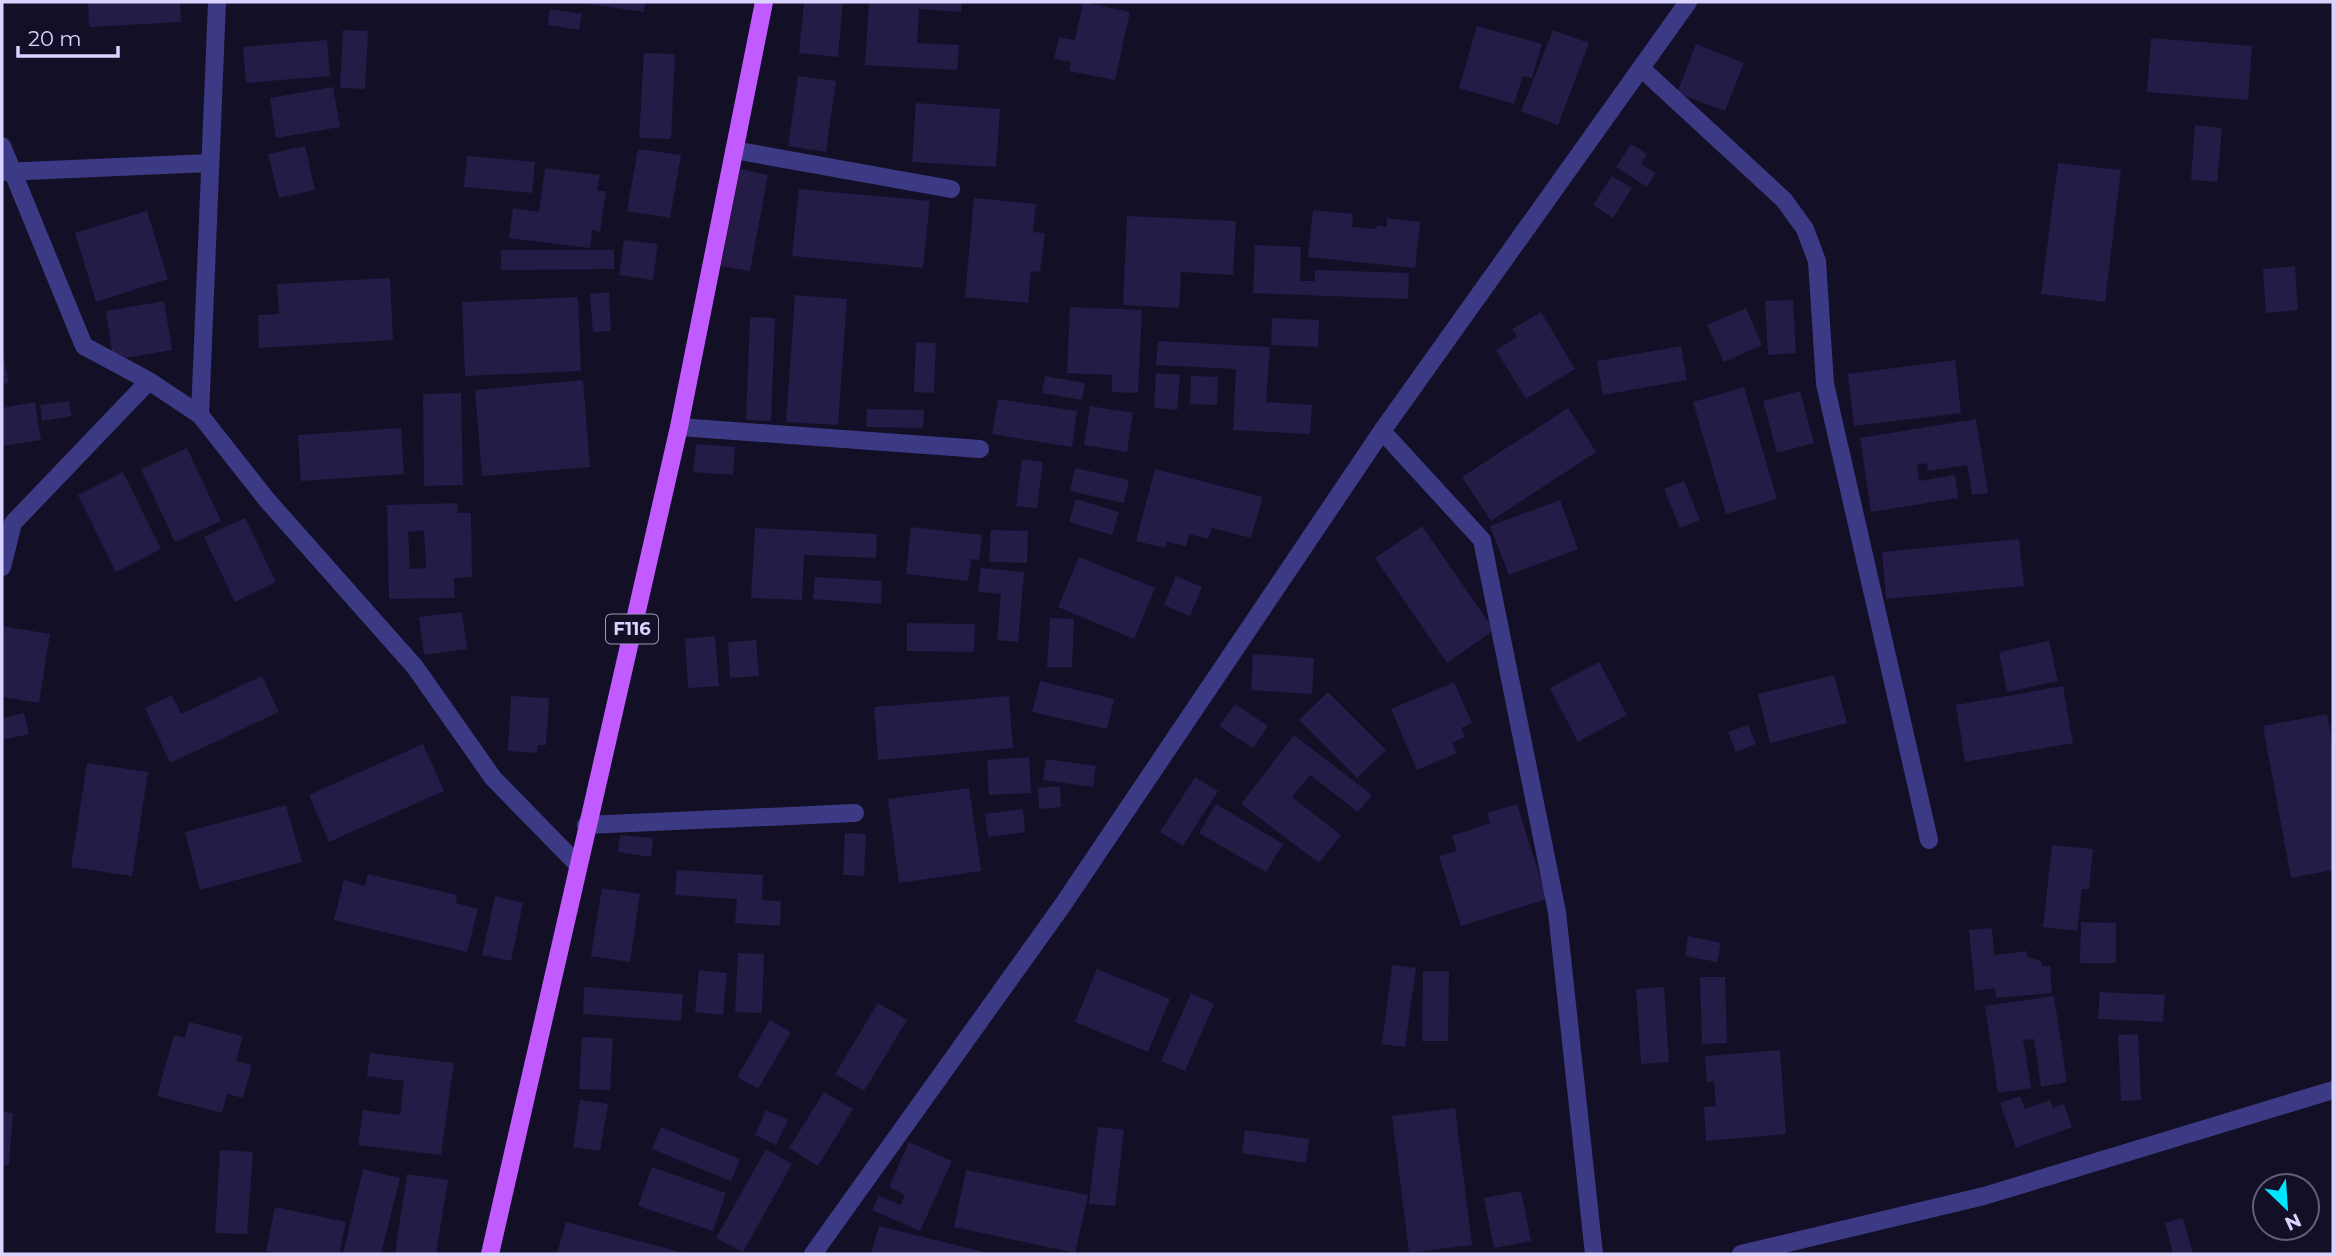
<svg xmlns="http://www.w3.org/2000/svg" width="2335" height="1256" viewBox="0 0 2335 1256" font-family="Montserrat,sans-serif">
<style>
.building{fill:#241b47;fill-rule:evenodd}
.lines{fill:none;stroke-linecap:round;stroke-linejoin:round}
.street{stroke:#3d3a85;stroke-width:18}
.primary{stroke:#c25bff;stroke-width:18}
.labels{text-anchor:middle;stroke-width:7;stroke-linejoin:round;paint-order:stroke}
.shield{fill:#130f26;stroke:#9e99be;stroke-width:2}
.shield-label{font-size:18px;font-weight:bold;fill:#d9d4ff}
</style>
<rect width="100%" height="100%" fill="#130f26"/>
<path class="building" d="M88,2h92l1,20 -92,5z
M576,2h69l-1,10z
M804,2h39l-5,55 -39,-4z
M869,2h93l-1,10 -42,-3 -2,34 42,2 -2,25 -92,-5z
M1083,2l47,10 -15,68 -46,-9 2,-9 -17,-3 5,-22 16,3z
M550,9l32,5 -3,16 -31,-5z
M1477,26l65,18 -10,34 -9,-2 -9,28 -55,-16z
M343,30l25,1 -3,58 -25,-1z
M1553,30l36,13 -31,82 -37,-14z
M2151,38l101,8 -4,54 -101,-8z
M327,40l3,36 -84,7 -3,-36z
M1696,44l48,19 -19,48 -48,-18z
M644,53l31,1 -4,85 -32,-1z
M798,76l38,5 -10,71 -38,-6z
M333,87l7,40 -64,11 -6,-40z
M916,103l84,6 -4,58 -84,-5z
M2195,125l27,3 -5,54 -26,-2z
M1631,144l16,10 -6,10 15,9 -9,14 -31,-20z
M305,146l10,44 -36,8 -11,-44z
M638,149l43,6 -11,63 -43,-7z
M467,156l68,6 -3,31 -68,-6z
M2058,163l63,7 -16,132 -64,-8z
M545,168l55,7 -3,16h9l-6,41 -8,-2 -2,18 -81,-10 4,-30 26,4z
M740,169l28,6 -18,96 -29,-5z
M1612,176l20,12 -19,30 -20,-13z
M799,189l131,12 -7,67 -131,-12z
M974,198l62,6 -3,28 12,1 -5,39 -9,-1 -3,32 -63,-6z
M1313,210l40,4 -1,13 24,2 1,-4 10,2v-9l33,4 -5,46 -107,-11z
M147,211l21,68 -72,23 -21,-69z
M1127,216l109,5 -3,54 -52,-3 -2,36 -56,-3z
M624,240l34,4 -5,36 -34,-5z
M1255,245l46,2 -1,34h15v-11l94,3 -1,26 -155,-6z
M501,250h113v19l-113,1z
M2295,266l3,44 -32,3 -3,-44z
M390,278l3,62 -134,8 -1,-33 21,-1 -2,-30z
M609,292l2,39 -18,1 -3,-38z
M795,295l52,4 -9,126 -52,-3z
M578,297l3,74 -116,5 -3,-74z
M1793,300l3,53 -28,2 -3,-54z
M164,301l8,49 -59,10 -7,-49z
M1070,307l72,3 -4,83 -26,-1v-17l-45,-2z
M1746,308l16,37 -38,17 -17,-37z
M1541,312l34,57 -49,30 -30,-49 21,-13 -5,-8z
M750,317l25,1 -4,103 -25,-1z
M1272,318l47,2 -1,27 -47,-2z
M1158,341l112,6 -4,55 46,3 -2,29 -77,-4 3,-61 -80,-4z
M916,342l20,1 -2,50 -20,-1z
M1681,346l6,34 -84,15 -6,-34z
M3,354l6,29 -7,1v-29z
M1955,360l6,53 -107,13 -6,-52z
M1156,373l24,2 -3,35 -23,-2z
M1045,376l40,7 -3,17 -40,-7z
M1191,376l27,1 -1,28 -27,-1z
M583,380l7,87 -108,9 -7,-86z
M1744,387l33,112 -51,15 -33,-112z
M1800,391l14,52 -37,10 -14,-52z
M461,393l2,92 -39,1 -1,-92z
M998,399l79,12 -5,36 -80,-13z
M69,401l3,15 -30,5 -2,-16z
M35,402l6,38 -39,6v-38z
M1090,406l43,7 -6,39 -43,-7z
M1568,408l28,44 -105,69 -29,-44z
M867,409l57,1 -1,18 -57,-1z
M1976,419l12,74 -16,2 -5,-30 -39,6 -1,-8 -10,2 2,16 36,-6 3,23 -87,14 -11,-74z
M401,428l3,46 -103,7 -3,-46z
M696,444l39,3 -2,28 -40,-3z
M187,448l34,73 -46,21 -34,-73z
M1022,459l21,3 -6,46 -21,-2z
M1075,468l54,12 -5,23 -54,-12z
M1155,469l108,28 -12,41 -39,-10 -4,11 -19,-5 -3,12 -19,-4 -2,6 -29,-7z
M123,472l38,77 -45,23 -38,-77z
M1684,481l16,39 -20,8 -16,-39z
M1076,499l43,13 -7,23 -43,-13z
M1560,500l18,49 -69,26 -19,-49z
M458,503l-1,10h14l1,64 -18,1 1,20 -66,1 -2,-94zM424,530l2,38 -16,1 -2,-37z
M245,518l31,64 -41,20 -31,-65z
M1422,526l72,104 -47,33 -72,-105z
M911,527l71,8 -3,25 -8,-1 -3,22 -62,-7z
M755,528l122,6 -1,24 -72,-3 -2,45 -51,-2z
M991,530l37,1 -1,32 -38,-1z
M2019,539l5,47 -138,13 -4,-47z
M1079,557l76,31 -21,51 -76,-32z
M981,568l43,4 -6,70 -21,-2 4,-46 -23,-2z
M1176,576l26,11 -12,29 -26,-11z
M815,577l67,4 -1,23 -68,-5z
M462,612l5,37 -43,6 -5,-38z
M1050,618l24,1 -2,48h-25z
M907,623l68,1 -1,28 -67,-1z
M2,626l48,8 -11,69 -37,-6z
M715,636l4,50 -31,2 -3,-49z
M756,640l3,36 -29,2 -2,-36z
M2049,641l9,40 -51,11 -8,-40z
M1253,654l61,4 -2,36 -61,-4z
M1599,662l28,53 -49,27 -28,-54z
M1834,675l13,48 -77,20 -12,-49z
M262,676l17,36 -109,51 -25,-55 27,-13 9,19z
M1040,681l74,18 -7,30 -75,-17z
M1454,682l18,41 -11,5 4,9 -13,6 5,10 -40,17 -26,-61z
M2063,686l10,57 -108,19 -9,-57z
M1328,692l58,58 -29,28 -58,-58z
M511,696l38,2 -3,47h-8l-1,8 -29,-2z
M1009,696l4,52 -135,12 -4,-53z
M1235,704l33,22 -15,22 -34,-22z
M24,713l5,21 -27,6v-22z
M2327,714l6,32v124l-42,8 -28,-152z
M1748,725l8,19 -20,8 -8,-20z
M1294,735l78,60 -14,17 -48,-37 -18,22 49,38 -22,28 -78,-59z
M423,744l21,47 -115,51 -20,-47z
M1029,757l2,36 -42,2 -2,-35z
M1046,759l50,7 -3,21 -50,-7z
M87,763l61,9 -16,104 -61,-9z
M1195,777l23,14 -35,55 -23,-14z
M1060,786l1,21 -22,2 -1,-21z
M969,788l12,83 -82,12 -11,-84z
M1216,804l67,40 -17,28 -67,-39z
M1517,804l30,95 -86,27 -22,-70 18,-5 -5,-15 38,-13 -3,-10z
M286,805l16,57 -102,28 -15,-58z
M1023,809l2,23 -37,5 -3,-23z
M845,833l21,1 -2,42 -21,-1z
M620,835l33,3 -2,19 -33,-5z
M2052,845l41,4 -4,40h-7l-5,42 -34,-4z
M677,870l86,5 -1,25 19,1 -1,25 -45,-3 2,-24 -62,-4z
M368,874l89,21 -1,8 22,6 -11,43 -133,-32 10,-40 21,6z
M602,888l38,6 -10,68 -39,-6z
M495,896l28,7 -12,58 -29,-6z
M2081,922l35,1v40h-36z
M1992,928l2,27 33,-4v6l14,4 1,5h8l2,27 -56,5 -1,-10 -20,3 -6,-61z
M1688,936l33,7 -4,19 -32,-6z
M738,953l26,1 -2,59 -27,-1z
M1392,965l24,3 -11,79 -23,-3z
M1097,969l73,30 -22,53 -73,-30z
M699,970l28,3 -4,42 -28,-3z
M1423,971h26l-1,70h-26z
M1700,977h25l2,66 -25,1z
M584,987l99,7 -2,27 -98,-7z
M1664,987l5,75 -28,2 -5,-75z
M2100,992l65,3 -2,27 -65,-3z
M1191,993l23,11 -29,67 -24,-10z
M2054,996l13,86 -26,5 -7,-48 -11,1 8,48 -33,5 -13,-87z
M878,1003l29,17 -43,71 -29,-17z
M770,1020l21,12 -33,57 -21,-12z
M189,1022l54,14 -7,25 16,4 -9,33 -16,-4 -5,19 -65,-17 17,-61 11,3z
M2138,1034l3,66 -20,1 -3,-66z
M582,1037l31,1 -3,52 -31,-1z
M1780,1050l6,84 -80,7 -2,-34 12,-1 -2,-25 -7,1 -2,-26z
M370,1053l84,10 -13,92 -83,-10 5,-35 37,5 4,-34 -37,-5z
M824,1092l29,17 -35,57 -29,-18z
M2020,1096l5,13 25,-9 3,8 11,-4 8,23 -56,21 -16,-45z
M580,1100l28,4 -8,47 -27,-4z
M1455,1108l17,137 -63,8 -17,-137z
M766,1110l22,10 -12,25 -21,-10z
M2,1112l11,1 -4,52h-7z
M661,1127l79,32 -9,22 -79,-32z
M1098,1127l26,3 -9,76 -26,-2z
M1245,1130l64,9 -3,24 -64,-10z
M909,1142l43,19 -32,70 -48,-21 7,-14 21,9 5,-10 -16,-8z
M766,1149l26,15 -49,88 -27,-14z
M220,1150l33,2 -6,82 -32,-1z
M652,1167l74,26 -13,38 -75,-25z
M363,1169l37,9 -19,76h-38z
M966,1170l122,25 -13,58 -121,-26z
M407,1174l41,6 -12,74h-41z
M1521,1191l10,50 -37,7 -10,-50z
M275,1207l71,15 -7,32h-57l-16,-3z
M2183,1218l10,36h-20l-8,-31z
M566,1222l119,31 -1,1h-127z
M879,1226l109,27v1h-117z"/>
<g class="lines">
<path class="street" d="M1641,68l143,132 21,29 12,32 8,123 104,456
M2,146l82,200 65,35 51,34 67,85 148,167 78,111 84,86
M734,150l217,39
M2,172l208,-9
M200,415l17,-413
M679,427l301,22
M1382,431l100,109 75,372 37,342
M2,567l11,-44 136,-142
M586,825l269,-12
M813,1254l249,-348 320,-475 306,-429
M1741,1254l243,-58 349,-106"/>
<path class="primary" d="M490,1254l189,-827 85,-425"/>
</g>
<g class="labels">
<rect class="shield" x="606" y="614.5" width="52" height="29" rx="5"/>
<g class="shield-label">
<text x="632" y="635">F116</text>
</g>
</g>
<rect width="2335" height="1256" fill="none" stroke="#d9d4ff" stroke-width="7"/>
<g transform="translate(2286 1207) rotate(155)"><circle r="33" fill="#130f26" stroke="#625e7d" stroke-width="2"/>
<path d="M0-5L12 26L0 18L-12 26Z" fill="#00e5ff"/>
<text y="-10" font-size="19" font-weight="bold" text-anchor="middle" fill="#d9d4ff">N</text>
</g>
<path d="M18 46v10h100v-10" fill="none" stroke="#d9d4ff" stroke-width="3.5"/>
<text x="28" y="46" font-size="21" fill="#d9d4ff" stroke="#130f26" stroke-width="5" paint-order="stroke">20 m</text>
</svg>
